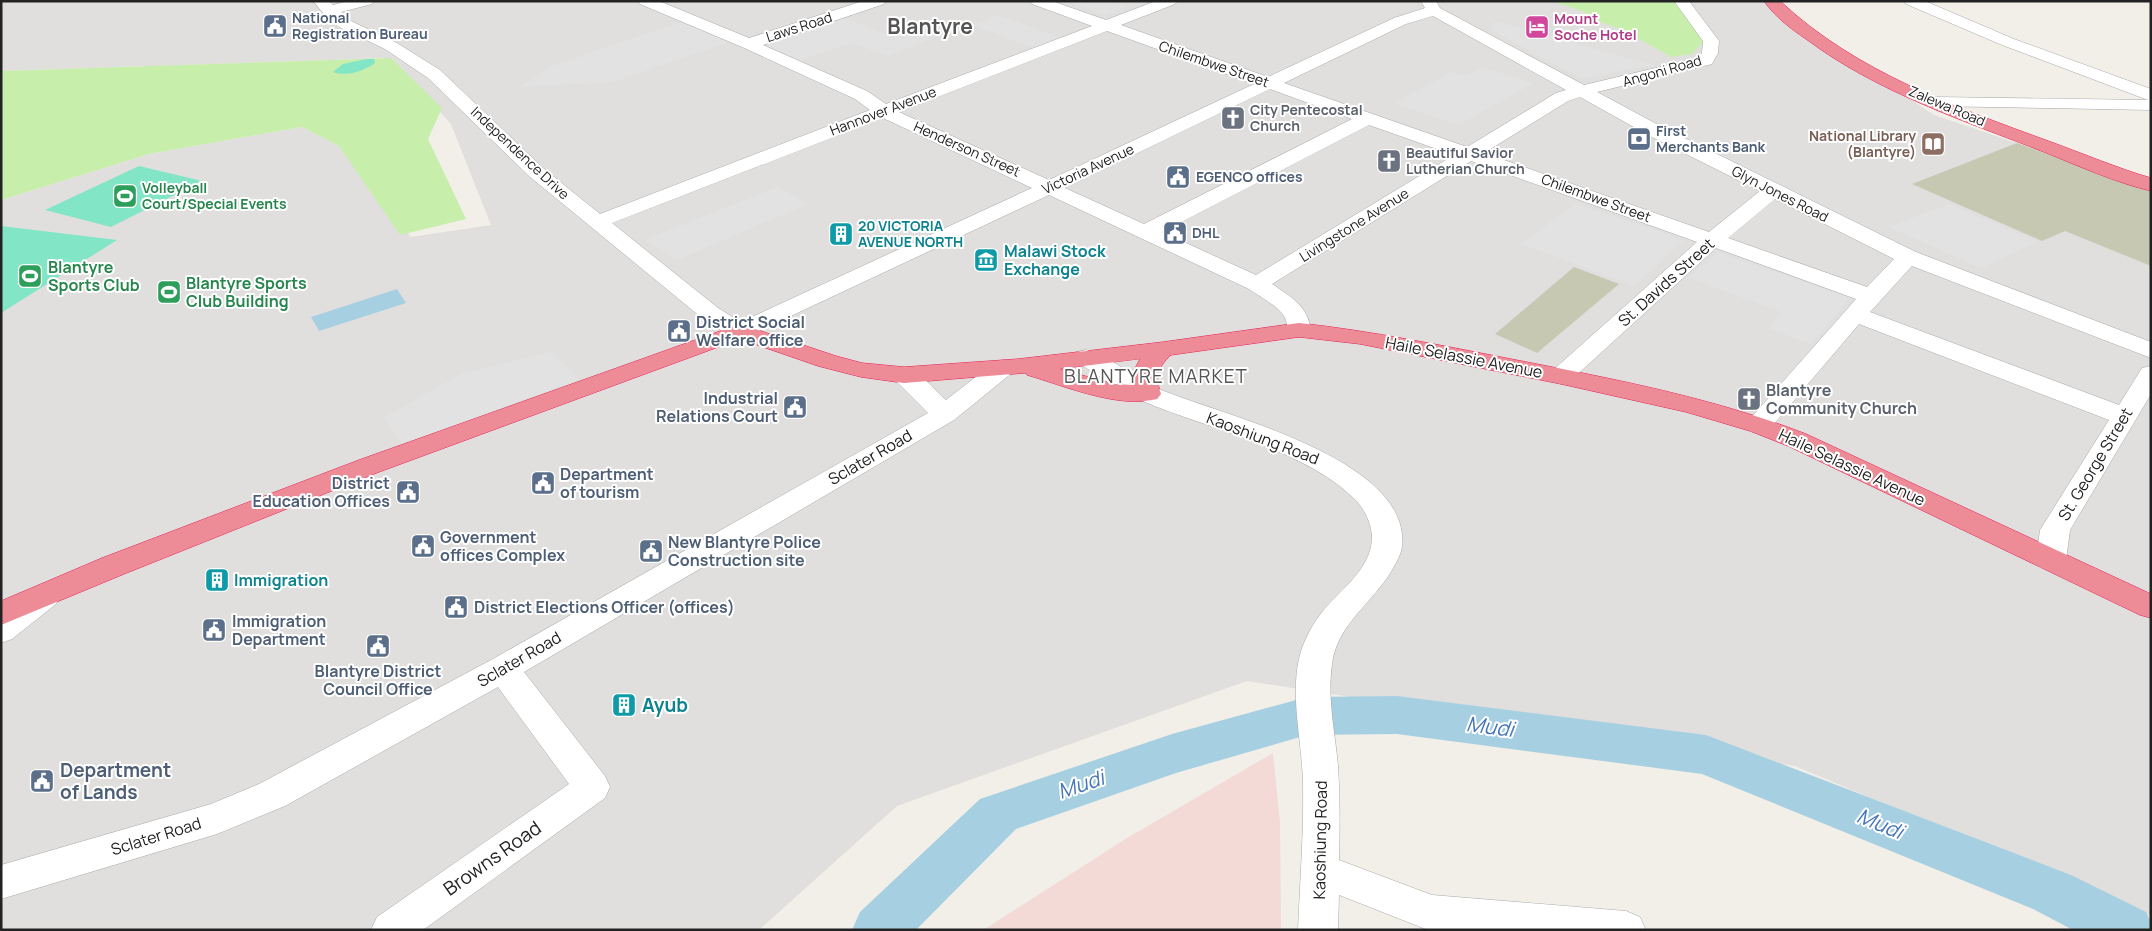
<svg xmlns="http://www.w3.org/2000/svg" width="2152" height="931" viewBox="0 0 2152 931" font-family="Manrope,sans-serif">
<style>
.residential{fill:#e0dfde}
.commercial{fill:#f3dad7}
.construction{fill:#c6c8b2}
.grass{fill:#c8eeac}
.pitch{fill:#82e5c6}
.parking{fill:#e2e2e2}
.water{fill:#a6d0e2}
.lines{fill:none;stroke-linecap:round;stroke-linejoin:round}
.river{fill:#a6d0e2;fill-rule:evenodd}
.minor-casing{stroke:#a9a9a9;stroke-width:1}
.highway-casing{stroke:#e61f55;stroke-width:1}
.minor{fill:#fff;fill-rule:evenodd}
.highway{fill:#ed8c97;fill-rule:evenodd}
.labels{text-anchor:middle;stroke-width:4;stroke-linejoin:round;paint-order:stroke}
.far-service-label{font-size:14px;font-weight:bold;fill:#4e5e75;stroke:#fff;text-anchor:start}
.far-hotel-label{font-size:14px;font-weight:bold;fill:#b23c85;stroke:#fff;text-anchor:start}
.far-street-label{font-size:14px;fill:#222;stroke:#fff}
.far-worship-label{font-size:14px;font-weight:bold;fill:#5b616d;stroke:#fff;text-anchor:start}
.far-education-label{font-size:14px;font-weight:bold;fill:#785e54;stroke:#fff;text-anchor:end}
.far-leisure-label{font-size:14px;font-weight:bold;fill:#27864d;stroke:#fff;text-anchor:start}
.far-culture-label{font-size:14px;font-weight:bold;fill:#0d838f;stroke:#fff;text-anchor:start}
.culture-label{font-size:16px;font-weight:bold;fill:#0d838f;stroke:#fff;text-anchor:start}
.leisure-label{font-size:16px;font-weight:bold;fill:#27864d;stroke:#fff;text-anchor:start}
.street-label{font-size:16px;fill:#222;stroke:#fff}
.service-label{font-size:16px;font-weight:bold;fill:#4e5e75;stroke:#fff;text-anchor:start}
.worship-label{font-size:16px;font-weight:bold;fill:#5b616d;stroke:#fff;text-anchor:start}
.quarter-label{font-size:19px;letter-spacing:1px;fill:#555;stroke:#fff}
.near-culture-label{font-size:19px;font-weight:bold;fill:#0d838f;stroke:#fff;text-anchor:start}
.near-service-label{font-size:19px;font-weight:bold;fill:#4e5e75;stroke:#fff;text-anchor:start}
.near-street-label{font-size:19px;fill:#222;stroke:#fff}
.far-town-label{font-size:21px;font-weight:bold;fill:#555;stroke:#fff}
.near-water-label{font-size:21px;font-style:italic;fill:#4777b8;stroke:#fff}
</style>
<rect width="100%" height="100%" fill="#f2efe8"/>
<path class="residential" d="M1,1h1763l170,114 217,73v728l-356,-150 -548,-85 -350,125 -138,124h-758v-730l148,-46 153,-27 37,19 72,91 80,-12 -40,-101 -60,-66 -390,13z"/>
<path class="commercial" d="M1273,753l7,70 1,107h-298l144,-92z"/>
<path class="construction" d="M2017,143l134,49v74l-86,-35 -23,10 -130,-57z
M1574,267l45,17 -82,69 -42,-19z"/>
<path class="grass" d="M1551,1h127l26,40 -12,13 -21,3 -48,-27 -29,-10 -9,-8z
M391,58l51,50 -14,31 38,80 -66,16 -61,-89 -37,-19 -153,27 -148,46v-129z"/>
<path class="pitch" d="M367,59h7l1,4c-11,8 -29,14 -42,9l10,-8z
M139,166l63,15 -91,46 -66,-17z
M1,226l116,14 -116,73z"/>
<path class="parking" d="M1068,1h42l16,6 -22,8z
M998,15l63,23 -27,10 -62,-23z
M845,18l43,17 27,-10 25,11 -53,20 -35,-13 -53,17 -34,-16z
M1495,21l158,44 -71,14 -91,-49z
M681,22l48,20 -116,40 -92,5 25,-19z
M1482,67l51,16 -74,42 -65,-22 58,-31 14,4z
M778,187l30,17 -131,56 -33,-20z
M1575,203l109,37 -50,46 -112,-42z
M1950,204l87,38 -56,26 -92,-41z
M1717,252l133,46 -39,46 -43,-16 14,-16 -93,-34z
M551,352l28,27 -176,66 -19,-28 79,-44z"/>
<path class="water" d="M397,289l9,14 -87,28 -8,-14z"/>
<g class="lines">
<path class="river" d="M1397,696l309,39 365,140 75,37 5,10v8h-78l-40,-21 -331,-135 -305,-40 -90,1 -131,38 -160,56 -100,101h-64l8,-18 120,-113 192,-65 135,-37z"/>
<defs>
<path id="minor" d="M313,1h16l4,4 15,-4h26l-2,3 -31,8 10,9 46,22 43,27 103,98 57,46 270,-104 -15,-11 -113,-52 -102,-43 -2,-3h21l90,37 114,-37h23l-2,3 -121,41 104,46 19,13 206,-78 -60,-22 -2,-3h22l54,19 50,-19h21l-2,3 -54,21 147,52 126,-59 31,-10 -4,-7h15l4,7 144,77 114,-27 4,-5 1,-12 -29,-40h15l30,40 -1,12 -6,11 -115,28 67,36 252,124 235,90v16l-239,-92 -42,46 249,93 23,-37 9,-2v28l-81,136 -4,30 -4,7 -11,4 -11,-4 -4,-7 4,-30 69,-110 -250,-96 -91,107 -9,2 -9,-2 -4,-6 4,-6 106,-120 -140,-51 -146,133 -9,3 -9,-3 -4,-5 4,-5 145,-129 -226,-81 -199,123c20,14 35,21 39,46l-4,5 -8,2 -8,-2c-5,-6 -3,-13 -7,-19 -7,-11 -24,-19 -35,-27l-200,-94 -301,141c-17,4 -32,-9 -46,-18l-173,-142 -101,-98 -43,-29 -46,-22 -15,-13zM1433,16l133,74 -10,3 -89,54 -183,-64 122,-59zM1107,31l147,53 -205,96 -150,-68zM1270,89l82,30 -208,105 -79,-36zM1580,97l70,39 110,55 -51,41 -225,-79 84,-52zM883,118l149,70 -291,134 -23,-14 -106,-85zM1369,125l85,30 -198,120 -94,-43zM1775,199l119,60 -27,28 -139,-49z
M1904,1h21l89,38 137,50v21l-220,-4 -3,-4 3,-4 6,-1 211,3 -146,-55 -96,-41z
M1086,350c25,6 48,29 73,39 61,26 252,69 243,157 -1,9 -6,17 -10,24 -20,34 -55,54 -60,94 -5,34 3,68 6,102 2,31 2,63 1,94l93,35 194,16 14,6 6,13h-218l-89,-35 -1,35h-40c2,-49 6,-98 5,-147 -1,-44 -15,-93 -1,-135 5,-13 12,-26 21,-37 19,-23 50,-43 49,-76 -2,-17 -10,-31 -24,-42 -50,-45 -145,-66 -208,-93 -22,-10 -42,-25 -63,-38l-3,-5 3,-5z
M1004,360l9,2 3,5 -3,5 -59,48 -430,252 81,104 5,11 -5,11 -182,132h-52l6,-13 192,-133 -71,-97 -213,119 -68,28 -216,65v-34l210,-61 48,-20 232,-124 437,-247 -33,-33 -4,-5 4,-5c21,-6 36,17 51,30l49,-38z
M45,585l11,3 4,8 -4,8 -44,35 -11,4v-29l33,-26z"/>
<path id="highway" d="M1764,1h16c76,71 175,106 271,141 33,12 66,26 100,36v13c-37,-9 -72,-25 -107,-39 -82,-32 -167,-60 -238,-113 -15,-10 -32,-23 -42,-38z
M1299,323c73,8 145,23 217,37 98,19 198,38 290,74l345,160v24l-11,-3 -352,-169 -38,-15 -64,-19 -125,-28 -201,-40 -61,-7 -128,18c-14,13 -16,22 -10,39l-4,5c-39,10 -92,-13 -130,-24l-2,-2 -121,10 -43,-6 -43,-11 -78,-27 -361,133 -255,102 -123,51v-24l101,-43 257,-98 381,-136 96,32 26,7 42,4 114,-8 145,-17zM1140,359l-8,15 1,11 -18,-1 -56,-15z"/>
</defs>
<use href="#minor" class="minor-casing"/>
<use href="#highway" class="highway-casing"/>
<use href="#minor" class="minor"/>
<use href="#highway" class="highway"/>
</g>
<defs>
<symbol id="civic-square" viewBox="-11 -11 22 22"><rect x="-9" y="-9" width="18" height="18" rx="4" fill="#5c6f8a" stroke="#fff"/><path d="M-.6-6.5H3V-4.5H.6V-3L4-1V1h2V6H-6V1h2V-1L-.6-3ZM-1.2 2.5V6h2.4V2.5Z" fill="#fff"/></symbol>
<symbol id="hotel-square" viewBox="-11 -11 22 22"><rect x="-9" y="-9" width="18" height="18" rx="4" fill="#d1479c" stroke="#fff"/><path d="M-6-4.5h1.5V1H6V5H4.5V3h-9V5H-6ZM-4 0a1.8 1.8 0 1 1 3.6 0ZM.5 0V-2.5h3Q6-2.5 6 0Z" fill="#fff"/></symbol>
<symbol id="church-square" viewBox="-11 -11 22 22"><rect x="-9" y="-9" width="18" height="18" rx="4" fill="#6b7280" stroke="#fff"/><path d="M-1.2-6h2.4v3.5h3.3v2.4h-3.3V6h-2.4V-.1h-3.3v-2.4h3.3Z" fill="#fff"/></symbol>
<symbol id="bank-square" viewBox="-11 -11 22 22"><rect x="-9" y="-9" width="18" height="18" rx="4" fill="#5c6f8a" stroke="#fff"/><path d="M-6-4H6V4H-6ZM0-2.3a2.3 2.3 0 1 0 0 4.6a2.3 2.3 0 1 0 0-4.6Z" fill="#fff"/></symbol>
<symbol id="library-square" viewBox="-11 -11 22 22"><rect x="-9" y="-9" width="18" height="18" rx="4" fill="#8d6e63" stroke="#fff"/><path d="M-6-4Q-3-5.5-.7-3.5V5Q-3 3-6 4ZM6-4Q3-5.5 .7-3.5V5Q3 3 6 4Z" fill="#fff"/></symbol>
<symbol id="stadium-square" viewBox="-11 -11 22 22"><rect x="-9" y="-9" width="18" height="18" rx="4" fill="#2e9e5b" stroke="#fff"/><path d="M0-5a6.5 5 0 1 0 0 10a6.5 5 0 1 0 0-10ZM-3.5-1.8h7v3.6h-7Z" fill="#fff"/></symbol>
<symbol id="building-square" viewBox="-11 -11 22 22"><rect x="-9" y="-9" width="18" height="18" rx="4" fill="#0f9aa8" stroke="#fff"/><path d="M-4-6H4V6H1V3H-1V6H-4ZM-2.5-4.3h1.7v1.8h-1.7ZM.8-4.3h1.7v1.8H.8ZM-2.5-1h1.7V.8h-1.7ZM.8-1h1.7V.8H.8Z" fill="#fff"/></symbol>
<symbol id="museum-square" viewBox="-11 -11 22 22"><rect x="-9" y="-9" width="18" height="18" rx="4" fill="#0f9aa8" stroke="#fff"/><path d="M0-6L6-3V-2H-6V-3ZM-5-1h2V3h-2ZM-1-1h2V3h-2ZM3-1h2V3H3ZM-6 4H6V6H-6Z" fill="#fff"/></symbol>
</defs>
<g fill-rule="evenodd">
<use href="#civic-square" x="261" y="12" width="28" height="28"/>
<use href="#hotel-square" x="1523" y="13" width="28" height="28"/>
<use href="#church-square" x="1219" y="104" width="28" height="28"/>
<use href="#bank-square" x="1625" y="125" width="28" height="28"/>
<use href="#library-square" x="1919" y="130" width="28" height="28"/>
<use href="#church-square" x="1375" y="147" width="28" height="28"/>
<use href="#civic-square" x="1164" y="163" width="28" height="28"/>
<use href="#stadium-square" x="111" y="182" width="28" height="28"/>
<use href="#civic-square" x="1161" y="219" width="28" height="28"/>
<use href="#building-square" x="827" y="220" width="28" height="28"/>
<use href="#museum-square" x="972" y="246" width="28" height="28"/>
<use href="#stadium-square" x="16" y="262" width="28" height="28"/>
<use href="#stadium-square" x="155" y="278" width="28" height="28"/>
<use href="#civic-square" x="665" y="317" width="28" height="28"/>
<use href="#church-square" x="1735" y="385" width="28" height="28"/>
<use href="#civic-square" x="781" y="393" width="28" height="28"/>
<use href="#civic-square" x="529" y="469" width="28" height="28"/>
<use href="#civic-square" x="394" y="478" width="28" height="28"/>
<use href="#civic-square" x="409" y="532" width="28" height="28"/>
<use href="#civic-square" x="637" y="537" width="28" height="28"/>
<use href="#building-square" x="203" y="566" width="28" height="28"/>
<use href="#civic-square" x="442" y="593" width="28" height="28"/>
<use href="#civic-square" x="200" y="616" width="28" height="28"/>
<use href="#civic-square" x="364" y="632" width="28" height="28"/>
<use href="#building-square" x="610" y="691" width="28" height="28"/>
<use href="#civic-square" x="28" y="767" width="28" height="28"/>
</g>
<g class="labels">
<g class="far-service-label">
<text x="292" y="23">National<tspan x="292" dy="16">Registration Bureau</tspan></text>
<text x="1656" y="136">First<tspan x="1656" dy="16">Merchants Bank</tspan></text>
<text x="1196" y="182">EGENCO offices</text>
<text x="1192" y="238">DHL</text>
</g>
<g class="far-hotel-label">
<text x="1554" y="24">Mount<tspan x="1554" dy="16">Soche Hotel</tspan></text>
</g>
<g class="far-street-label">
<text transform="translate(799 27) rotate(-18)" y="5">Laws Road</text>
<text transform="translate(1214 64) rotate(19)" y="5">Chilembwe Street</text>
<text transform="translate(1662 71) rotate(-16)" y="5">Angoni Road</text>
<text transform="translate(1947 106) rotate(23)" y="5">Zalewa Road</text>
<text transform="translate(883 111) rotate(-21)" y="5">Hannover Avenue</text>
<text transform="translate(967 149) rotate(24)" y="5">Henderson Street</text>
<text transform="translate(520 153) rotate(43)" y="5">Independence Drive</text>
<text transform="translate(1088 169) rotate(-25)" y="5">Victoria Avenue</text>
<text transform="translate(1780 194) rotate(27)" y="5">Glyn Jones Road</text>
<text transform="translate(1596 198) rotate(20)" y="5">Chilembwe Street</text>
<text transform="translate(1354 225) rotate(-32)" y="5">Livingstone Avenue</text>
</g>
<g class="far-worship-label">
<text x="1250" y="115">City Pentecostal<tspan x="1250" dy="16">Church</tspan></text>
<text x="1406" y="158">Beautiful Savior<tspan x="1406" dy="16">Lutherian Church</tspan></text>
</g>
<g class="far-education-label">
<text x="1916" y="141">National Library<tspan x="1916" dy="16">(Blantyre)</tspan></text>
</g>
<g class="far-leisure-label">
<text x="142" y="193">Volleyball<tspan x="142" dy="16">Court/Special Events</tspan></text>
</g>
<g class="far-culture-label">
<text x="858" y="231">20 VICTORIA<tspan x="858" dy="16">AVENUE NORTH</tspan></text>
</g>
<g class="culture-label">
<text x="1004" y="257">Malawi Stock<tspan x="1004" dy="18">Exchange</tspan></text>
<text x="234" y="586">Immigration</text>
</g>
<g class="leisure-label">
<text x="48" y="273">Blantyre<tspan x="48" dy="18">Sports Club</tspan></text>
<text x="186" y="289">Blantyre Sports<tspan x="186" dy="18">Club Building</tspan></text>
</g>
<g class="street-label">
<text transform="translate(1666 282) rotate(-42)" y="6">St. Davids Street</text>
<text transform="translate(1464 357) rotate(11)" y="6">Haile Selassie Avenue</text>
<text transform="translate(1263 438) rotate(21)" y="6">Kaoshiung Road</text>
<text transform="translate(870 457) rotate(-30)" y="6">Sclater Road</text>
<text transform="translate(2095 464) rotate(-59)" y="6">St. George Street</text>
<text transform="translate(1852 467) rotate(25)" y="6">Haile Selassie Avenue</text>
<text transform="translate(519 659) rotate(-30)" y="6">Sclater Road</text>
<text transform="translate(156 836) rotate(-17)" y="6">Sclater Road</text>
<text transform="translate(1320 840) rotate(-89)" y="6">Kaoshiung Road</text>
</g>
<g class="service-label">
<text x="696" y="328">District Social<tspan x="696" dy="18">Welfare office</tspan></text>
<text x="778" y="404" text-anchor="end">Industrial<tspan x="778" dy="18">Relations Court</tspan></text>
<text x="560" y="480">Department<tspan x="560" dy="18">of tourism</tspan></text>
<text x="390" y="489" text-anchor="end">District<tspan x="390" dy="18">Education Offices</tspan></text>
<text x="440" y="543">Government<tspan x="440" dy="18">offices Complex</tspan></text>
<text x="668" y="548">New Blantyre Police<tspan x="668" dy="18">Construction site</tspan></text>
<text x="474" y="613">District Elections Officer (offices)</text>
<text x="232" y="627">Immigration<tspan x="232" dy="18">Department</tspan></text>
<text x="378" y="677" text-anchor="middle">Blantyre District<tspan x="378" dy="18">Council Office</tspan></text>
</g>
<g class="worship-label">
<text x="1766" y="396">Blantyre<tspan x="1766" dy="18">Community Church</tspan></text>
</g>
<g class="quarter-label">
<text x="1156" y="383">BLANTYRE MARKET</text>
</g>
<g class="near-culture-label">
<text x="642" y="712">Ayub</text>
</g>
<g class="near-service-label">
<text x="60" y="777">Department<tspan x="60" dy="22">of Lands</tspan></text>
</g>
<g class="near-street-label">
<text transform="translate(492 858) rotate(-35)" y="7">Browns Road</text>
</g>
<g class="far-town-label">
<text x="930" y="34">Blantyre</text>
</g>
<g class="near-water-label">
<text transform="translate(1490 727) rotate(7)" y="7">Mudi</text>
<text transform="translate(1081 785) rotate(-19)" y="7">Mudi</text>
<text transform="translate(1880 824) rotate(22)" y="7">Mudi</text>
</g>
</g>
<rect width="2152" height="931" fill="none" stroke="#222222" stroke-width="5"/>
</svg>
